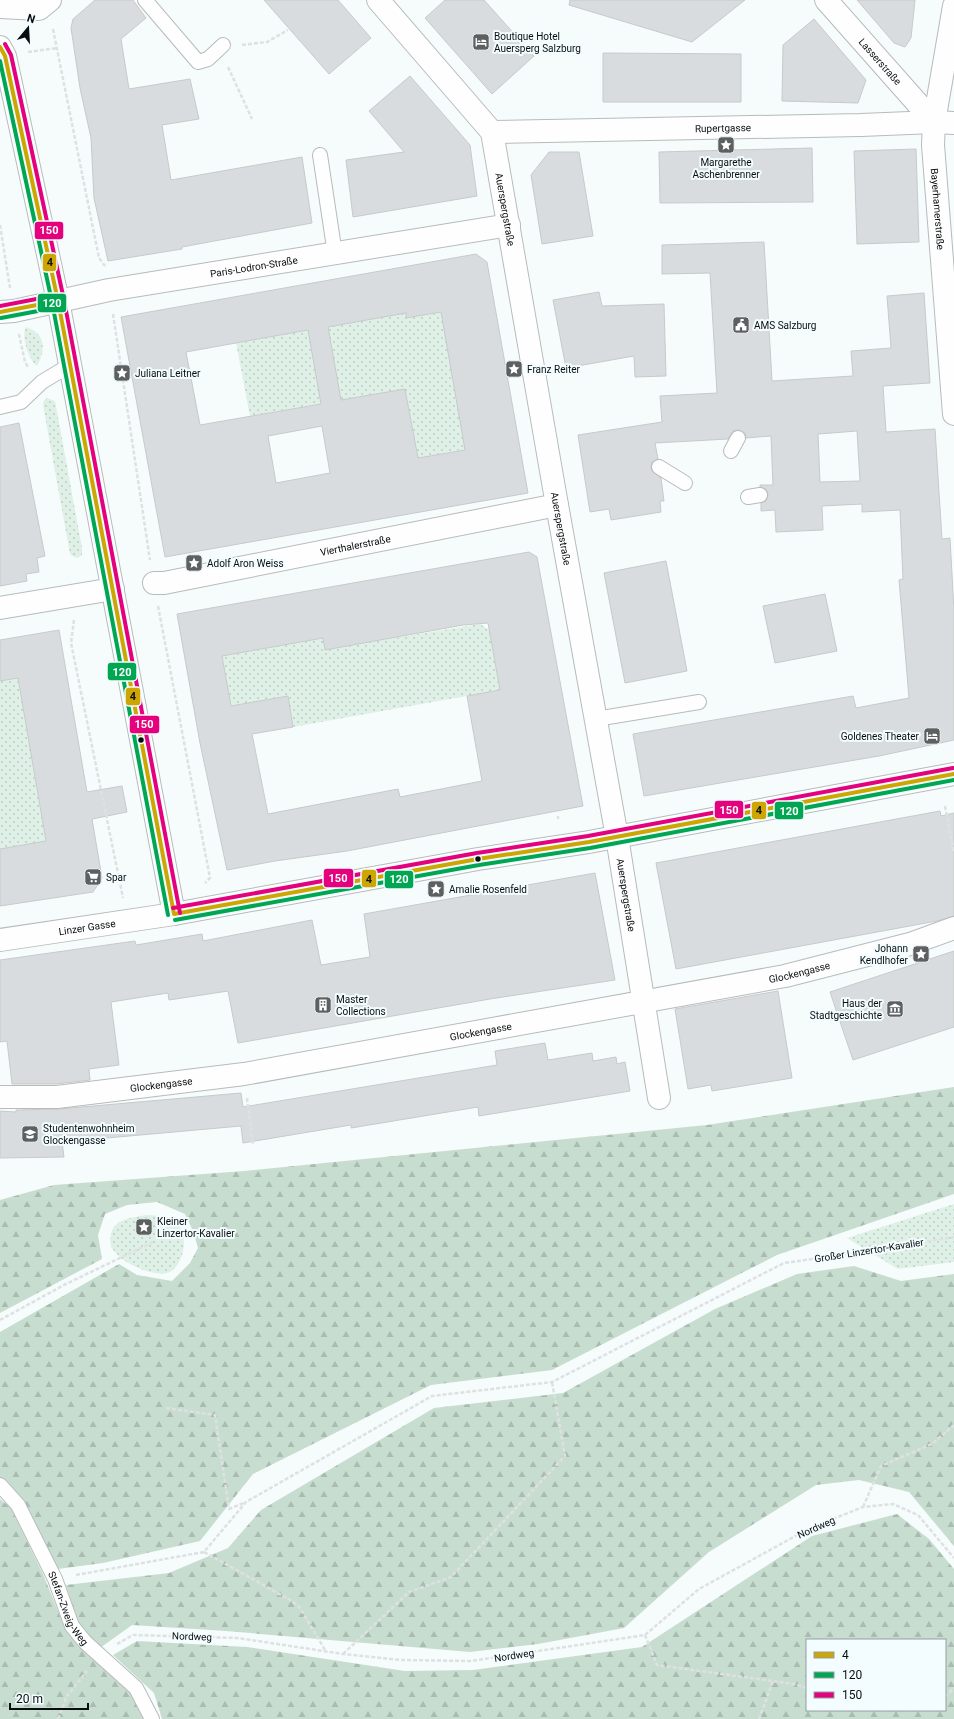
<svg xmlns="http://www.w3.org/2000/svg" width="954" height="1719" viewBox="0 0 954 1719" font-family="Roboto,sans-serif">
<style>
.grass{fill:url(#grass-dots)}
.forest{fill:url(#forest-firs);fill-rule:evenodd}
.building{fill:#d9dcde;stroke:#c7cacb;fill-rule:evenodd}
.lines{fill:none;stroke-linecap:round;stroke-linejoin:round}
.lane-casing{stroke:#b7bbbc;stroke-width:16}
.street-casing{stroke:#b7bbbc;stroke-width:24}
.secondary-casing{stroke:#b7bbbc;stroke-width:24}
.path{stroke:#dee1e1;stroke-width:2.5;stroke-dasharray:4 2;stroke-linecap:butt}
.lane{stroke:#fefeff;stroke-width:14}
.street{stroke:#fefeff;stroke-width:22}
.secondary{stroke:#fefeff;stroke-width:22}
.bus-1-casing{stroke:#f3fdff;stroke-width:7}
.bus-2-casing{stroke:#f3fdff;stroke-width:7}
.bus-3-casing{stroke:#f3fdff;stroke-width:7}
.bus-1{stroke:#cda603;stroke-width:4}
.bus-2{stroke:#00a651;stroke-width:4}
.bus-3{stroke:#e5007d;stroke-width:4}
.bus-dot{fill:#0a0d0e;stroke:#f3fdff;stroke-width:1.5}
.labels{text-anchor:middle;stroke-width:4;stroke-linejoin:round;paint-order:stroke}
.poi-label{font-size:10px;fill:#0a0d0e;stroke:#f3fdff;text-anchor:start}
.street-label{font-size:10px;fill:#0a0d0e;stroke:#f3fdff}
.line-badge{stroke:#f3fdff;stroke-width:1.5}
.badge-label{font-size:11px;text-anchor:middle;font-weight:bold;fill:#fff}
.pale-badge-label{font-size:11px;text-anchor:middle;font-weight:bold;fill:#111}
</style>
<defs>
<pattern id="grass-dots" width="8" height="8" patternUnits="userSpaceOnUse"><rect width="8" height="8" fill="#dff1e7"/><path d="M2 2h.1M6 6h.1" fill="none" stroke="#becdc5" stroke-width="1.8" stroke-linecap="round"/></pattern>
<pattern id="forest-firs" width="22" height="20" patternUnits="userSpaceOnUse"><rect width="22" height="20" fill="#c7ddd0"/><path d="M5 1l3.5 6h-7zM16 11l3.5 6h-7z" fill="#aabcb1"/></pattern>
</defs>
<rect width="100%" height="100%" fill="#f6fbfc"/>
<path class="grass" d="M442,312l30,136 -54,10 -13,-69 -155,27 -14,-73 170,-30 1,5z
M26,327c20,7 20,22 11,39 -9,-7 -16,-29 -11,-39z
M47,398l8,3 27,147v7c-5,4 -8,3 -12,-1l-27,-149 1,-5z
M480,624l11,7 9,59 -207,37 -5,-31 -57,10 -14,-49 106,-19 3,11z
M25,677l-1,38 16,91 14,40 -54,3v-168z
M954,1204v58l-56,7 -51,-31z
M146,1215c9,0 19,1 27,5 16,9 13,39 0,50 -12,10 -41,-3 -52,-12 -4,-3 -7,-7 -10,-11 -4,-27 14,-28 35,-32z"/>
<path class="forest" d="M954,1087v107l-177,61 -225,115 -121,15 -178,89 -53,67 -97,22 -45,6 -58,-89v-148l119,-68 18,11 35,6 18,-18 8,-15 -5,-17 -8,-17 -28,-12 -30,3 -22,9 -7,21 4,24 -102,54v-113l54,-15 190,-14 463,-46z
M854,1266l47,15 53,-7v272l-45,-54 -50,-12 -43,5 -107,67 -85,76 -86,16 -68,8 -244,-21 -94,-6 -32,23 -21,-24 -13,-39 103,-12 59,-25 33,-38 173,-102 129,-15 152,-84 82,-35z
M0,1499l11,9 32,66 21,52 18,22 49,46 12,25h-143z
M897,1514l32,25 25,30v150h-792l-8,-26 -41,-38 24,-14 110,6 158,24 68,-1 169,-23 170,-111zM807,1640h138v70h-138z"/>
<path class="building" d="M95,0h38l13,18 -25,21 8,50 61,-10 9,40 -37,6 9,55 131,-23 10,66 -130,24v2l-74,12 -14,-63 -3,-60 -11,-50 -9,-60 2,-9z
M264,0h74l33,38 -42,36z
M445,0h39l50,56 -42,38 -67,-76z
M570,0h175l-53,42 -123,-37z
M857,0h58l-4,38 -6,9 -11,-4z
M814,19l52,61 -8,23 -76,-2 1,-56z
M603,53l138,1v48h-138z
M410,76l60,69 7,51 -124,21 -7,-57 58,-8 -35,-41z
M812,148l1,54 -153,1 -1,-51z
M916,149l3,93 -62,2 -3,-93z
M549,152h30l14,84 -51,8 -11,-69z
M764,242l8,139 81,-5 -2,-25 40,-3 -4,-52 37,-3 6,90 -47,3 3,46 49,-3 7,110 8,-1 4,73v129l-75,16 -235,40 -11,-62 220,-38 3,12 53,-10 -10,-118 4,-1 -3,-69 -38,2v-8l-40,2 1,24 -47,2 -1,-22 -14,1v-8l5,-2 2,-7 -2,-5 -6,-2v-2h13l-2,-49 -25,2 -1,-5 -7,-3 -5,1 -5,8 -73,4 3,16 -6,3 -1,5 1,4 9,7 3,23h-4l1,11 -50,8 -2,-11 -19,3 -12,-77 84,-13 -2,-26 57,-3 -7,-120 -48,1v-29zM857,431l3,50 -40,1 -2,-48z
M476,254l11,8 41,231 -363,64 -44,-240zM441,312l24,138 -47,8 -13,-69 -64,11 -13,-73 78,-14v5zM308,330l13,74 -121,21 -14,-73zM322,426l8,47 -54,10 -8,-47z
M599,292l3,14 62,-2 2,72 -31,1 -1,-21 -68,12 -13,-68z
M19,423l26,133 -8,2 2,14 -13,2 1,7 -27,5v-159z
M529,552l8,5 46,249 -236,45 -72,10 -48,9 -27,-127 -23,-129zM488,623l12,67 -33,6 15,85 -82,16 -2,-8 -130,25 -16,-80 41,-7 -5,-31 -57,10 -9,-50 101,-18 2,12 138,-25z
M666,561l21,110 -62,12 -21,-110z
M825,594l12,57 -62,12 -12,-57z
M59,630l28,162 35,-6 5,26 -35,7 10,59 -9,14 -93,14v-57l46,-8 -28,-163 -18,3v-41z
M940,811l1,5 13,-3v103l-17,5 -261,48 -20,-106z
M595,873l20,107 -125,19 -252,44 -10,-52 -59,9 -1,-7 -57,9 8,63 -30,4 1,11 -34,4h-44l-5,-43 -7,1v-82l135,-19 1,4 66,-11 1,7 109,-21 9,45 49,-8 -6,-43z
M954,951v76l-101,33 -23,-68z
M778,991l14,87 -80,13 -1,-6 -23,4 -13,-80z
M545,1043l3,17 44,-7 1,8 23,-4 1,7 8,-2 5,29 -151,25 -1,-9 -127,21v-3l-108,18 -2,-17 -179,16 2,15 -64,1v-47l16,1v-2l43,-1 182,-16 2,14 254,-42 -2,-14z"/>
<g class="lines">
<defs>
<g id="lane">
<path d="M145,0l53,62 10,-3 15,-14"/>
<path d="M320,155l15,99"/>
<path d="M0,407l21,-5 21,-20 28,-17"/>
<path d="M731,451l7,-13"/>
<path d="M659,467l26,16"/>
<path d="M748,497l12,-2"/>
<path d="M596,719l103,-17"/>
<path id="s1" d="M0,1485l18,20 37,74 17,47 13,16 51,46 16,31"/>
</g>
<g id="street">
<path id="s2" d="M378,0l114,132 65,373 60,332 42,261"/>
<path id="s3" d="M826,0l108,122"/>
<path id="s4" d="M954,6l-20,116 -1,23 21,269"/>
<path d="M0,7l39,2 11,-9"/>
<path id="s5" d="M492,132l369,-7 73,-3 20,1"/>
<path id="s6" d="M0,312l14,-1 95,-21 400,-65"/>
<path id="s7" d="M154,583h10l393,-78"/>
<path d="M0,608l113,-19"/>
<path id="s8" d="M0,940l174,-26"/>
<path id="s9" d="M0,1097h57l187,-23 541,-98 125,-32 44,-16"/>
</g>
<path id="secondary" d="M0,47l5,9 53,245 116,613 304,-55 111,-17 365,-68"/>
</defs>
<use href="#lane" class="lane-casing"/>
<use href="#street" class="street-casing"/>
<use href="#secondary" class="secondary-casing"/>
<path class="path" d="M53,29l46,229 6,8
M242,45l25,-3 21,-12
M28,52l29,-4
M228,67l24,52
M0,225l10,63
M113,314l37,246
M19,334l6,28 3,5
M158,606l52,272 -5,5
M74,620l-3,23 52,255
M945,806l9,47
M558,816v3
M247,1098l6,47
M0,1320l64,-35 89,-43
M166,1408l49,7 14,94 17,-7
M863,1507l18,-41 51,-22 22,-19
M204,1552l88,49 8,7 25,42
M76,1575l128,-23 42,-50 186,-106 120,-14 232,-119 72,-10 98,-16
M645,1635l12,30 137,19 13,4
M117,1644l16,-9 105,3 105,16 58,6 70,1 174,-26 54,-46 111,-61 53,-21 30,-3 25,11 36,43
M343,1654l66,-62 42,-15 114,-121 -13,-74
M945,1697l9,-9
M58,1719l9,-23 20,-25
M759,1719l14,-38"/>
<use href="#lane" class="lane"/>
<use href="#street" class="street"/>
<use href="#secondary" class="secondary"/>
<defs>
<path id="bus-1" d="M0,47l5,9 53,245 116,613
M0,312l58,-11
M174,914l304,-55 111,-17 365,-68"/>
<path id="bus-2" d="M0,61l52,241 116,613
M1,318l58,-11
M175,920l304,-55 111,-17 364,-68"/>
<path id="bus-3" d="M5,44l6,11 53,245 116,613
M0,306l57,-11
M173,908l304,-55 111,-17 365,-68"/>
</defs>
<use href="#bus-1" class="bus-1-casing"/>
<use href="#bus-2" class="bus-2-casing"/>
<use href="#bus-3" class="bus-3-casing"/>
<use href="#bus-1" class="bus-1"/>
<use href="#bus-2" class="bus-2"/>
<use href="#bus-3" class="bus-3"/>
</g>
<defs>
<symbol id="hotel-square" viewBox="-11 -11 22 22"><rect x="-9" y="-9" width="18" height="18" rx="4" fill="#5d6061" stroke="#f3fdff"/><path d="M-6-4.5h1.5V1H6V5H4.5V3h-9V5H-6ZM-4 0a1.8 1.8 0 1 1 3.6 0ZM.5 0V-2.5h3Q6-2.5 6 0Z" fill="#fff"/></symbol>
<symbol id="sight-square" viewBox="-11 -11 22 22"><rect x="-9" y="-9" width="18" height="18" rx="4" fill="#5d6061" stroke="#f3fdff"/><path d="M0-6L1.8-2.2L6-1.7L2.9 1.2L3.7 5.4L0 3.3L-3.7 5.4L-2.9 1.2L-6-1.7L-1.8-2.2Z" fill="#fff"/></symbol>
<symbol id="civic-square" viewBox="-11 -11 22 22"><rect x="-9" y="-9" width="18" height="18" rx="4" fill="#5d6061" stroke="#f3fdff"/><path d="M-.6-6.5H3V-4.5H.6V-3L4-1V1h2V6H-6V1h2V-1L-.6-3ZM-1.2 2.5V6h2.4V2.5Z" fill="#fff"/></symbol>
<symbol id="supermarket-square" viewBox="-11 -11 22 22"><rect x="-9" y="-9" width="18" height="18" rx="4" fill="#5d6061" stroke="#f3fdff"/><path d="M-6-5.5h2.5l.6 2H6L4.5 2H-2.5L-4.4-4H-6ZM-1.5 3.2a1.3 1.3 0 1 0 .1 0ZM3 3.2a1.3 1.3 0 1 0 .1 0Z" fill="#fff"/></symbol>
<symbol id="building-square" viewBox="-11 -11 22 22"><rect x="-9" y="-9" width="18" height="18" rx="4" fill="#5d6061" stroke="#f3fdff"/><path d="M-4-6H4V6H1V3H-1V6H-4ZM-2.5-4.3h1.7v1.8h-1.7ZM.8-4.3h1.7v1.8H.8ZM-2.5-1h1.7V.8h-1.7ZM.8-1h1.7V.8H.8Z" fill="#fff"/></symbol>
<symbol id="museum-square" viewBox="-11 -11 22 22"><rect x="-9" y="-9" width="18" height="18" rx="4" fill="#5d6061" stroke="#f3fdff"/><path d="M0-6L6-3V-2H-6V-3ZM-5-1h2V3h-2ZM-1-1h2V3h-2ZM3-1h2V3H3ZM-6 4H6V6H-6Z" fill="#fff"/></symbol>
<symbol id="school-square" viewBox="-11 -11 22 22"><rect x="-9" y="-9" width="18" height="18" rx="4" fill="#5d6061" stroke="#f3fdff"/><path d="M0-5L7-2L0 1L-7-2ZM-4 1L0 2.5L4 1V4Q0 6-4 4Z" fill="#fff"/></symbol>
</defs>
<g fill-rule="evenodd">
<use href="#hotel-square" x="471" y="32" width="20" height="20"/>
<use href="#sight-square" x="716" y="135" width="20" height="20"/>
<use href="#civic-square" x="731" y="315" width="20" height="20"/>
<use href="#sight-square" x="504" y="359" width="20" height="20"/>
<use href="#sight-square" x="112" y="363" width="20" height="20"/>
<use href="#sight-square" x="184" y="553" width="20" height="20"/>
<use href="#hotel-square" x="922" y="726" width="20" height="20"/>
<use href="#supermarket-square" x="83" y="867" width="20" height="20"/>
<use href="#sight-square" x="426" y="879" width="20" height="20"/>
<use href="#sight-square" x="911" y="944" width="20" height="20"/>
<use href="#building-square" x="313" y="995" width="20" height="20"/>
<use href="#museum-square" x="885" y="999" width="20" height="20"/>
<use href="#school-square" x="20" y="1124" width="20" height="20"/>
<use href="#sight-square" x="134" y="1217" width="20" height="20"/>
</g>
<g class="bus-dot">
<circle cx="141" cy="740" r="3.5"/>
<circle cx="478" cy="859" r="3.5"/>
</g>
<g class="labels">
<g class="poi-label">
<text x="494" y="40">Boutique Hotel<tspan x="494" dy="12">Auersperg Salzburg</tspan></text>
<text x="726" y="166" text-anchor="middle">Margarethe<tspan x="726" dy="12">Aschenbrenner</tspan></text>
<text x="754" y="329">AMS Salzburg</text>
<text x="527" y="373">Franz Reiter</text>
<text x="135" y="377">Juliana Leitner</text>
<text x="207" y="567">Adolf Aron Weiss</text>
<text x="919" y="740" text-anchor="end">Goldenes Theater</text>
<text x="106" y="881">Spar</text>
<text x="449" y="893">Amalie Rosenfeld</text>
<text x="908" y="952" text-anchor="end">Johann<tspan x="908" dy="12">Kendlhofer</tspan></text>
<text x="336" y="1003">Master<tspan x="336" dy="12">Collections</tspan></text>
<text x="882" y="1007" text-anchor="end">Haus der<tspan x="882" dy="12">Stadtgeschichte</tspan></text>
<text x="43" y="1132">Studentenwohnheim<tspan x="43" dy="12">Glockengasse</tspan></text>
<text x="157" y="1225">Kleiner<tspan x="157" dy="12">Linzertor-Kavalier</tspan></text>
</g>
<g class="street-label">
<text dy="4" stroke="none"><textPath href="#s3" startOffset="82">Lasserstraße</textPath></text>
<text dy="4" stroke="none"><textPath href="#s5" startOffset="231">Rupertgasse</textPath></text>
<text dy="4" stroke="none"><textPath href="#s2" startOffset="253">Auerspergstraße</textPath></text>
<text dy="4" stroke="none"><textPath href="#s4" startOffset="205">Bayerhamerstraße</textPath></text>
<text dy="4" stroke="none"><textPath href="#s6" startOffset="258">Paris-Lodron-Straße</textPath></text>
<text dy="4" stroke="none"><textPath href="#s2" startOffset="577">Auerspergstraße</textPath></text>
<text dy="4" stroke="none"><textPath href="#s7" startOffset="205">Vierthalerstraße</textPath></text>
<text dy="4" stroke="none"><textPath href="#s2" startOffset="949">Auerspergstraße</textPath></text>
<text dy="4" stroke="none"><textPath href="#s8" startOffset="88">Linzer Gasse</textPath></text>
<text dy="4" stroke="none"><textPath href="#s9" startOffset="810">Glockengasse</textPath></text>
<text dy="4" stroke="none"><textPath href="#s9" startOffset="486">Glockengasse</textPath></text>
<text dy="4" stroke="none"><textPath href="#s9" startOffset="162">Glockengasse</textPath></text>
<text transform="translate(869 1250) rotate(-9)" y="4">Großer Linzertor-Kavalier</text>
<text transform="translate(816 1527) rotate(-24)" y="4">Nordweg</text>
<text dy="4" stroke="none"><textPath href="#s1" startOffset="142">Stefan-Zweig-Weg</textPath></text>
<text transform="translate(192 1636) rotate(2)" y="4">Nordweg</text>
<text transform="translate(514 1655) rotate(-9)" y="4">Nordweg</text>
</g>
</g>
<g class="line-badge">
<rect x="34" y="221" width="30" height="19" rx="4" fill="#e5007d"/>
<rect x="42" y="253" width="15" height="19" rx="4" fill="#cda603"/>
<rect x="37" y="293" width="30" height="20" rx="4" fill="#00a651"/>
<rect x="107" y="662" width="30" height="19" rx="4" fill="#00a651"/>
<rect x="125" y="687" width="16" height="19" rx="4" fill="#cda603"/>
<rect x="129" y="715" width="31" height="19" rx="4" fill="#e5007d"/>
<rect x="714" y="800" width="30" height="19" rx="4" fill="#e5007d"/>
<rect x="751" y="801" width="16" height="19" rx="4" fill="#cda603"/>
<rect x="774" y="801" width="30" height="19" rx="4" fill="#00a651"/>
<rect x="323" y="868" width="31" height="20" rx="4" fill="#e5007d"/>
<rect x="361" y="869" width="16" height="19" rx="4" fill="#cda603"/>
<rect x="384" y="870" width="30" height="19" rx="4" fill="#00a651"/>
</g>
<g class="badge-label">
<text x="49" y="234">150</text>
<text x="52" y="307">120</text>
<text x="122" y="676">120</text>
<text x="144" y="728">150</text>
<text x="729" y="814">150</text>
<text x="789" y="815">120</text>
<text x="338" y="882">150</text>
<text x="399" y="883">120</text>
</g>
<g class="pale-badge-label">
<text x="50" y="266">4</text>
<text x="133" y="700">4</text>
<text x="759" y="814">4</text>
<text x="369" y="883">4</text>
</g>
<rect x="806" y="1639" width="140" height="72" fill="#f3fdff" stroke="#969d9f"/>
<rect x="814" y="1652" width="20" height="6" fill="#cda603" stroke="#969d9f"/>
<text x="842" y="1659" font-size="12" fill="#0a0d0e">4</text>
<rect x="814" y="1672" width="20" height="6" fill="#00a651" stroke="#969d9f"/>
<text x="842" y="1679" font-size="12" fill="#0a0d0e">120</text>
<rect x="814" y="1692" width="20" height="6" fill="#e5007d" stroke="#969d9f"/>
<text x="842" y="1699" font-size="12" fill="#0a0d0e">150</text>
<g transform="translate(28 28) rotate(18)" stroke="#f3fdff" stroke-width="3" paint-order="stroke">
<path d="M0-3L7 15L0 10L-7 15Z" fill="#0a0d0e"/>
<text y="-6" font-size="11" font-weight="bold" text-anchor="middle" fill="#0a0d0e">N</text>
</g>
<path d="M10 1703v6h78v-6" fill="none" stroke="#0a0d0e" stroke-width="2"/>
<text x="16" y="1703" font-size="12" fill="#0a0d0e" stroke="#f3fdff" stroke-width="3" paint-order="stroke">20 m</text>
</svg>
